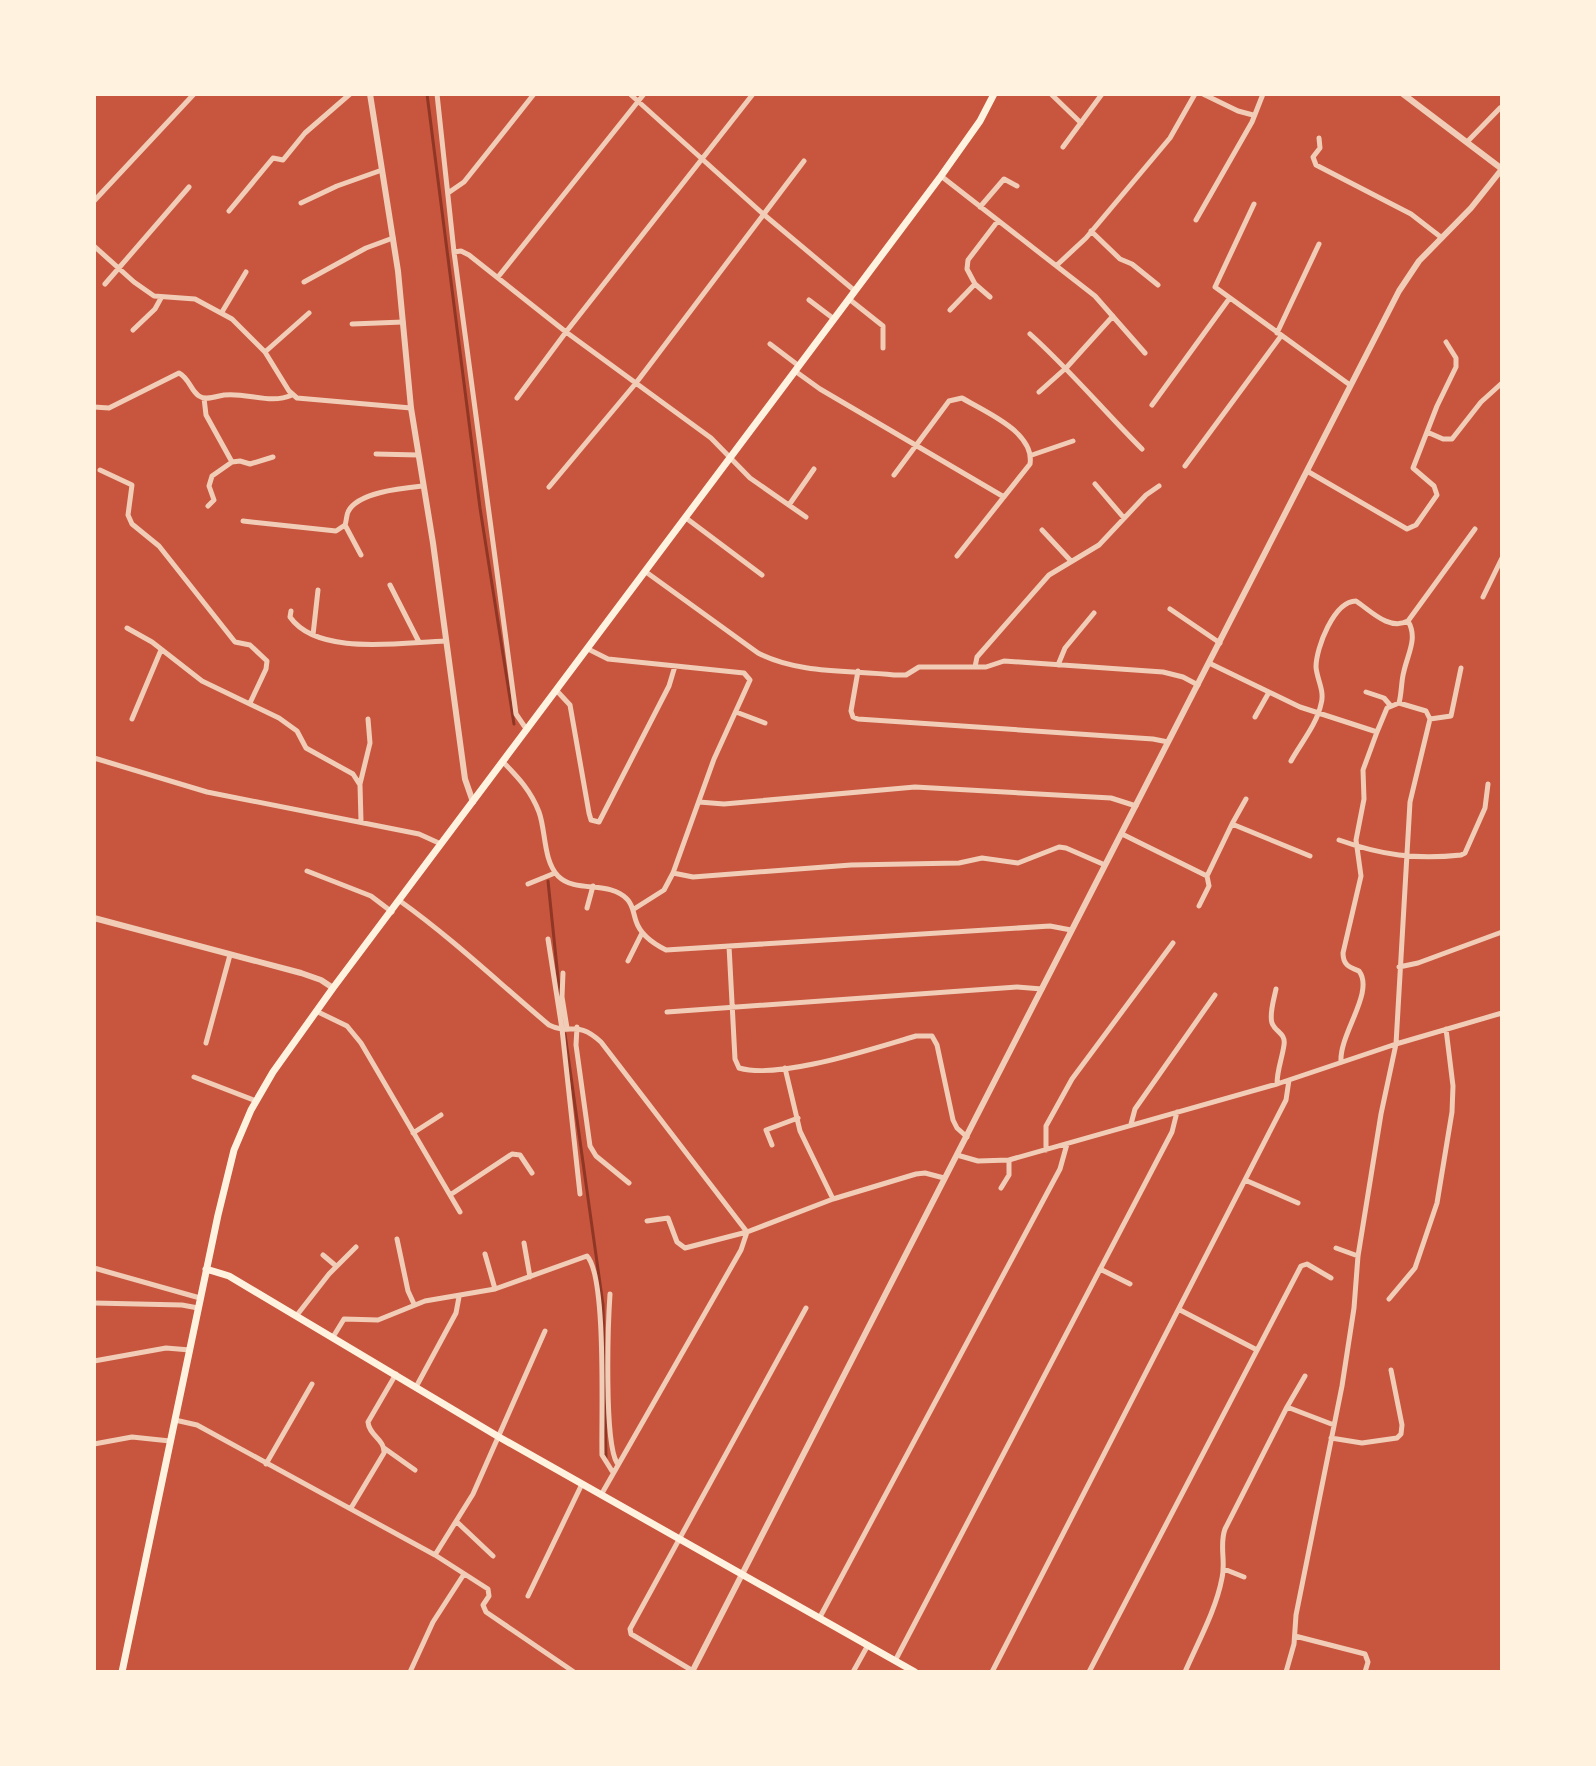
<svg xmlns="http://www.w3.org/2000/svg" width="1596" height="1766" viewBox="0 0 1596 1766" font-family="Inter,sans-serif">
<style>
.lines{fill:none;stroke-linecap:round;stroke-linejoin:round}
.stream{stroke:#8f3625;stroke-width:3}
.minor{stroke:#f1ccb7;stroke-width:5}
.tertiary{stroke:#f1ccb7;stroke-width:6}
.secondary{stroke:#fff3e0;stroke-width:7}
</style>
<rect width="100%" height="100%" fill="#c8553d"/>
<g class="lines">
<path class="stream" d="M427,94l53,414 34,216
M548,881l12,116
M565,1034l38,271 3,153"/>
<path class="minor" d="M437,94l17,158 62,462 11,16
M630,94l132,119 93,78
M1051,94l30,29
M1203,94l35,17 15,4
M1319,138l1,10 -7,9 3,8 95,49 31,24
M1467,142l33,-34
M1063,147l39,-53
M941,176l154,120 50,57
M448,193l16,-11 70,-88
M94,201l100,-107
M301,203l36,-17 45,-16
M1254,204l-39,83 135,98
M980,207l24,-28 13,7
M229,211l44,-53 10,2 22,-27 45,-39
M1196,220l56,-98 11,-28
M1091,231l29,28 12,5 26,21
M94,246l40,36 20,14 41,3 37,20 33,33 24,39 8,7 114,10
M454,252l7,-1 8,4 97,77 145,106 39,40 56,39
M1057,265l29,-27 84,-100 25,-44
M498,277l146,-183
M304,282l62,-34 27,-10
M105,284l84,-97
M975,284l15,13
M849,299l34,27v22
M809,300l25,19
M950,310l25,-26 -8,-15 1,-9 29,-38
M222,312l24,-40
M352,324l51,-2
M133,330l22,-21 6,-11
M1277,333l42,-89
M1030,334c40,36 74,77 112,115
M770,344l29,22
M265,352l44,-39
M795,371l25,18 184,108
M1039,392l28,-25 46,-51
M204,398l2,17 26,47
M517,398l49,-66 187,-238
M1152,405l77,-106
M94,407l15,1 70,-35c10,5 12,18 20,23 7,5 18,0 25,-1 23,-3 46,10 68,0
M1427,432l16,7h9l29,-37 21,-19
M376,454l42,1
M1032,455l41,-14
M1185,466l96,-130
M100,470l32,15 -4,30 4,9 27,22 76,96 15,3 17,16 -1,8 -16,34
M1307,471l100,58 9,-4 21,-30 -3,-9 -21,-18 24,-62 19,-39v-9l-10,-16
M894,475l55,-74 13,-3c23,14 73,34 68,66l-73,92
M1095,484l29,34
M549,487l87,-104 168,-222
M789,505l25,-36
M208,506l6,-6 -5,-14 3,-10 20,-14 8,-1 10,3 23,-7
M686,518l76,57
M243,521l93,10 9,-6c1,-2 2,-12 3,-13 9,-20 56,-24 75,-26
M345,525l16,30
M1042,530l28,30
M646,572l112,81c41,21 91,17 136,22h12l13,-8h67l18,-6 159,11 20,5 15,8
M390,585l29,57
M1483,597l19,-39
M1170,609l50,34
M291,611l-1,6c28,40 113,25 156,24
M127,628l25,14 50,39 77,37 18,13 9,17 47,26 7,11 1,36
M313,635l5,-45
M588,649l20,10 136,14 6,7 -36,79 -41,114 -9,17 -30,19
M1209,663l91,44 77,25 -14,38 1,29 -8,41 5,36 -18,77c0,12 6,14 16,18 16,21 -20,63 -18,91
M1058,665l7,-17 29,-35
M975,667l2,-10 72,-82 50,-30 47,-50 13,-9
M858,671l-7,40 2,6 5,2 295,20 15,3
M557,691l13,14 19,108 2,7 8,2 70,-136 6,-20
M1366,692l18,6 6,7
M736,712l29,11
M1255,717l13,-23
M132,719l29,-69
M1430,719l21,-3 10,-48
M1377,732l10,-24 12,-5
M94,758l113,34 212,42 22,10
M1291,761c10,-18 26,-37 30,-57 4,-13 -4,-24 -5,-37 0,-19 18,-66 40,-66 15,10 33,30 52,20l67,-92
M503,762c15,15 28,29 36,50 7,19 4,48 19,64 18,18 51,4 69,23 6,6 6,13 9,22 4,13 18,23 30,29l384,-24 21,4
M360,784l10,-41 -2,-24
M699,802l25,2 191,-17 196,11 25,8
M1232,824l14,-25
M1122,834l85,42 25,-52 78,32
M1339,840c42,15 77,20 122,15l4,-2 20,-45 3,-24
M307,871l64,25 21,16
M673,873l20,4 158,-12 108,-2 23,-5 36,5 41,-16 7,1 39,17
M528,884l27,-11
M400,901c53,38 99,82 149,124 22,11 27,-6 52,17l146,190 86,-33 83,-25 9,-1 19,5
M1199,906l10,-20 -2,-10
M587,908l6,-22
M548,939l14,90 18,165
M729,946l6,113 4,9c41,12 135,-20 177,-32h16l5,9 16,75 4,8 10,9
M628,961l14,-28
M1399,967l19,-4 84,-31
M563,973l-1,24 5,31
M1276,989c-2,10 -7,25 -4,34 3,9 14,10 12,22 -2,14 -7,25 -7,39
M316,1011l31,15 14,17 89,152 62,-41 8,1 12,18
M667,1012l350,-25 25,2
M577,1027l-1,18 14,101 6,10 33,27
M206,1043l24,-88
M785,1068l15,63 33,68
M194,1077l62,24
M1131,1124l4,-15 80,-114
M413,1133l28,-18
M772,1145l-6,-15 32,-12
M1046,1150v-24l26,-47 101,-136
M957,1155l21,6 31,-1 268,-76 119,-40 106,-31
M1245,1180l53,23
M1001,1188l8,-13v-15
M450,1195l10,17
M647,1221l21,-3 9,24 8,6 62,-16
M397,1239l11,52 6,13
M524,1243l6,34
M1336,1248l22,8
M485,1254l10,35
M323,1255l13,11
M94,1268l106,30
M1100,1269l30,15
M610,1294c-2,30 -6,148 7,169
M1389,1299l26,-31 22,-65 15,-91 1,-26 -7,-57
M94,1303l88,2 16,3
M1180,1310l77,40
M297,1315l32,-41 27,-27
M333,1337l11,-18 34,1 47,-19 70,-12 92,-33c20,21 14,163 15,199l10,16
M94,1361l72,-13 24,2
M416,1387l40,-74 3,-16
M1287,1407l18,-31
M175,1420l22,5 238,130 53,34 1,7 -6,9 3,7 88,60
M1331,1438l31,5 35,-5 4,-4 1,-9 -11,-55
M94,1444l38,-7 38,4
M384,1448l31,22
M266,1464l46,-80
M601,1495l140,-245 6,-18
M351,1508l33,-55c1,-14 -15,-17 -16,-31l28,-48
M457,1522l36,34
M435,1555l38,-61 72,-163
M1224,1569l20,8
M528,1596l54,-112
M820,1617l240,-448 7,-25
M1295,1636l70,18 3,8 -3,10
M895,1661l277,-529 5,-20
M693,1671l-62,-37 -1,-5 176,-321
M410,1672l23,-50 31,-48
M853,1672l15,-27
M992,1672l294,-572 3,-20
M1089,1672l212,-406 6,-2 24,14
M1185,1672c13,-30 31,-62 37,-94 4,-17 -3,-33 3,-49l62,-122 47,18
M1286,1672l8,-28 2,-29 46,-229 12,-78 4,-52 23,-142 15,-70 14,-242 20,-83 -4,-8 -27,-8c3,-11 2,-22 5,-32 4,-18 14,-33 4,-50"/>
<path class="tertiary" d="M370,94l28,177 13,137 22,135 32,236 8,23
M94,918l207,55 20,7 12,8
M692,1672l707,-1381 20,-30 52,-53 31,-39 -99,-75"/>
<path class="secondary" d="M206,1269l23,7 270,161 416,235
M122,1672l96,-457 16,-65 17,-40 22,-38 60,-84 608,-812 39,-55 14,-27"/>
</g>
<rect width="1596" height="1766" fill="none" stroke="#fff3e0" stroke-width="192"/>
</svg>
